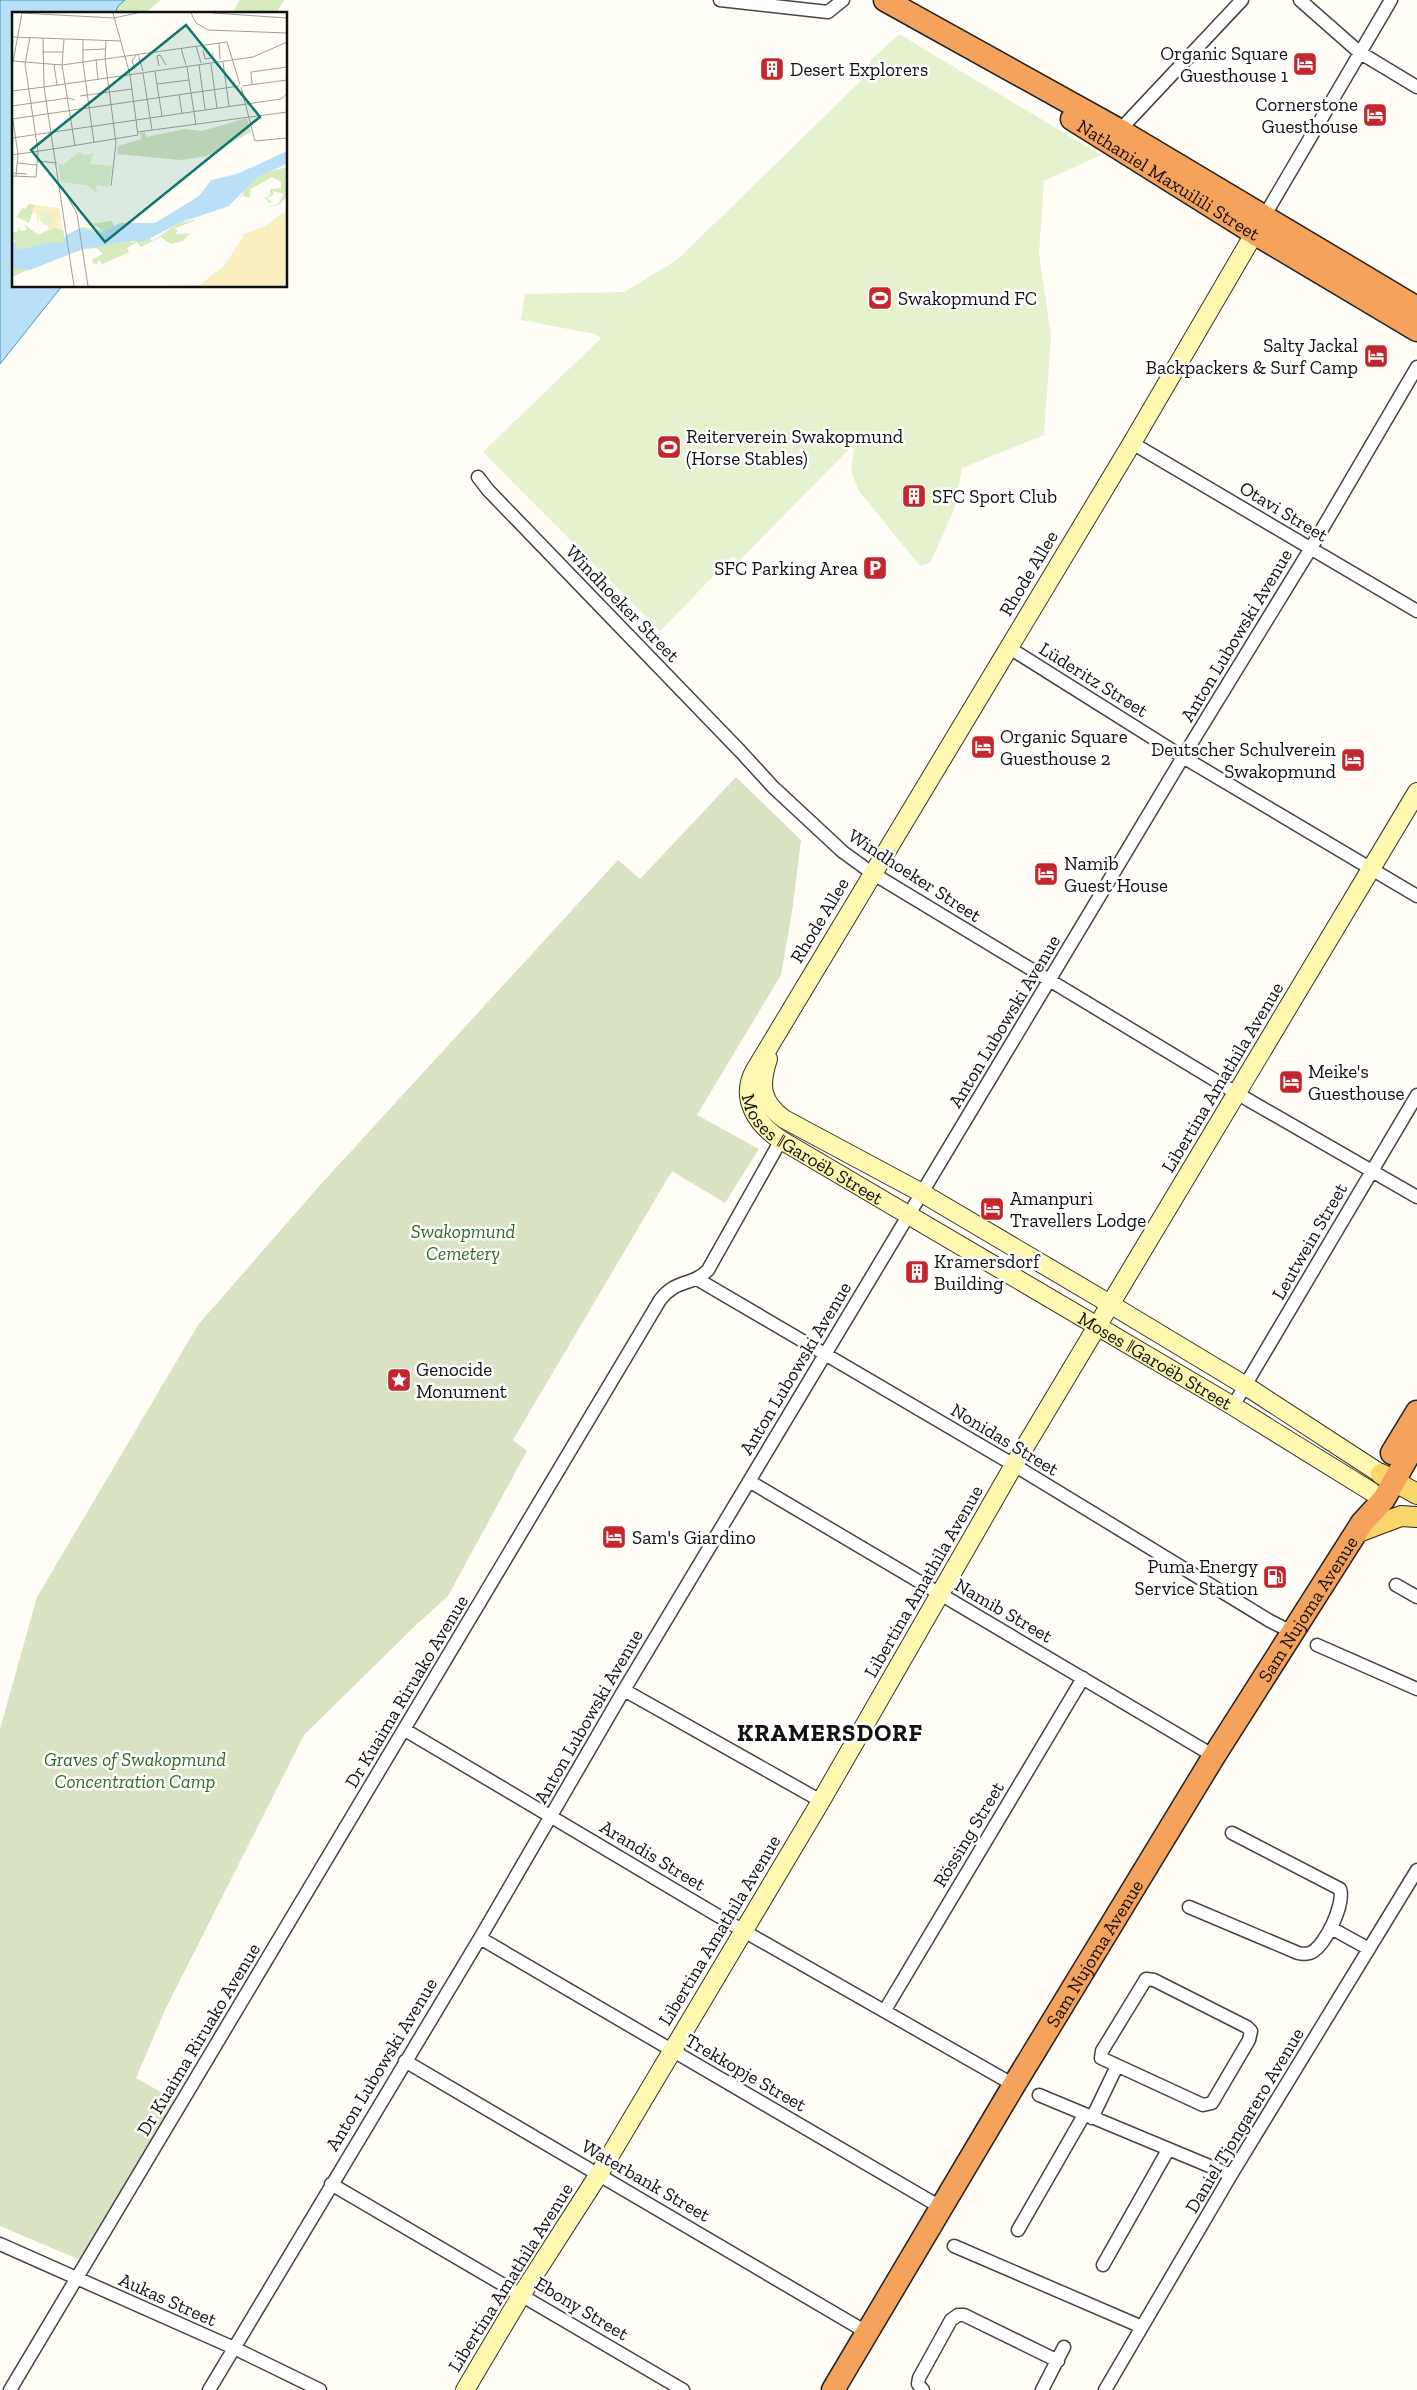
<svg xmlns="http://www.w3.org/2000/svg" width="1417" height="2390" viewBox="0 0 1417 2390" font-family="'Zilla Slab',serif">
<style>
.green{fill:#d5ebbd}
.cemetery{fill:#d9e3c4}
.pitch{fill:#e6f2cf}
.water{fill:#b9e0f7;stroke:#3f96cf}
.lines{fill:none;stroke-linecap:round;stroke-linejoin:round}
.street-casing{stroke:#444;stroke-width:15}
.secondary-casing{stroke:#333;stroke-width:20}
.primary-casing{stroke:#222;stroke-width:22}
.highway-casing{stroke:#222;stroke-width:25}
.street{stroke:#fff;stroke-width:12}
.secondary{stroke:#fff6b0;stroke-width:18}
.primary{stroke:#f9d66b;stroke-width:20}
.highway{stroke:#f5a25d;stroke-width:22}
.labels{text-anchor:middle;stroke-width:5;stroke-linejoin:round;paint-order:stroke}
.poi-label{font-size:19px;fill:#111;stroke:#fff;text-anchor:start}
.street-label{font-size:19px;fill:#111;stroke:#fff}
.park-label{font-size:19px;font-style:italic;fill:#2f6b1f;stroke:#fff}
.district-label{font-size:24px;font-weight:bold;letter-spacing:1px;fill:#111;stroke:#fff}
.inset-road{fill:none;stroke:#a09f9a;stroke-width:1}
.view{fill:#0f766e;fill-opacity:0.15;stroke:#0f766e;stroke-width:2.5}
.inset-edge{fill:none;stroke:#111;stroke-width:2.5}
</style>
<rect width="100%" height="100%" fill="#fffdf5"/>
<path class="green" d="M107,0h54l-17,14h-43z
M240,0h44l-8,14h-44z"/>
<path class="cemetery" d="M736,777l65,63 -9,72 -11,63 -84,140 62,34 -34,54 -53,-32 -159,269 14,11 -79,145 -32,29 -112,110 -138,273 -30,70 39,22 -95,160 -80,-34v-497l37,-132 161,-272 123,-141 297,-324 22,19z"/>
<path class="pitch" d="M899,34l202,121 -57,26 -5,73 12,82 -7,99 -82,33 -8,42 -24,53 -10,3 -61,-75 -8,-20 4,-28 -116,118 -6,-5 -73,75 -177,-179 118,-114 -6,-4 -74,-14 4,-26 99,-2 53,-32 195,-190 -2,-9z"/>
<path class="water" d="M0,0h125l-7,6 -3,8h-101v272h48l-62,78z"/>
<g class="lines">
<defs>
<path id="street" d="M720,0l108,12 15,-12
M1300,0l59,52 58,35
M1117,133l125,-133
M1265,215l126,-215
M1132,443l285,168
M478,477l10,13 253,262 32,35 70,65 29,21 366,221 179,103
M1008,647l175,110 234,139
M697,1279l317,186 256,156 22,11
M1233,1406l184,-311
M749,1481l465,275
M1396,1585l21,12
M1317,1645l100,44
M624,1690l197,111
M405,1730l337,200 272,155
M1189,1907l109,46c4,1 8,1 12,0 15,-6 35,-49 30,-64l-108,-56
M1331,1928l38,21
M480,1938l462,270
M1146,1979l8,1 93,47 4,4 -2,9 -37,63 -9,2 -102,-47 1,-7z
M885,2010l198,-332
M405,2061l463,272
M1039,2095l192,80
M1092,2118l25,-52
M331,2184l352,206
M1018,2230l66,-115
M0,2244l234,104 86,42
M954,2246l188,81
M1103,2265l65,-115
M10,2390l650,-1090c17,-22 31,-13 48,-30l73,-130
M209,2390l271,-452 144,-248 559,-933 128,-209 106,-181
M923,2390l-5,-6 1,-6 32,-58 7,-5h6l94,46
M1042,2390l22,-43
M1105,2390l126,-215 186,-305"/>
<g id="secondary">
<path id="s1" d="M1261,222l-129,221 -377,627c-16,28 2,55 26,70l452,266 139,86"/>
<path d="M768,1059c-9,27 -7,43 16,60l138,74 188,111 136,82 135,88"/>
<path d="M465,2390l57,-96 77,-120 222,-373 193,-336 403,-673"/>
</g>
<path id="primary" d="M1381,1474l36,20
M1356,1533l45,-17 16,1"/>
<g id="highway">
<path d="M885,0l234,130 298,178"/>
<path id="s2" d="M1072,119l182,114 163,97"/>
<path d="M1392,1453l25,-41"/>
<path id="s3" d="M833,2390l181,-305 200,-329 148,-233 22,-24 33,-59"/>
</g>
</defs>
<use href="#street" class="street-casing"/>
<use href="#secondary" class="secondary-casing"/>
<use href="#primary" class="primary-casing"/>
<use href="#highway" class="highway-casing"/>
<use href="#street" class="street"/>
<use href="#secondary" class="secondary"/>
<use href="#primary" class="primary"/>
<use href="#highway" class="highway"/>
</g>
<defs>
<symbol id="hotel-square" viewBox="-11 -11 22 22"><rect x="-9" y="-9" width="18" height="18" rx="4" fill="#c4262e" stroke="#fff"/><path d="M-6-4.5h1.5V1H6V5H4.5V3h-9V5H-6ZM-4 0a1.8 1.8 0 1 1 3.6 0ZM.5 0V-2.5h3Q6-2.5 6 0Z" fill="#fff"/></symbol>
<symbol id="building-square" viewBox="-11 -11 22 22"><rect x="-9" y="-9" width="18" height="18" rx="4" fill="#c4262e" stroke="#fff"/><path d="M-4-6H4V6H1V3H-1V6H-4ZM-2.5-4.3h1.7v1.8h-1.7ZM.8-4.3h1.7v1.8H.8ZM-2.5-1h1.7V.8h-1.7ZM.8-1h1.7V.8H.8Z" fill="#fff"/></symbol>
<symbol id="stadium-square" viewBox="-11 -11 22 22"><rect x="-9" y="-9" width="18" height="18" rx="4" fill="#c4262e" stroke="#fff"/><path d="M0-5a6.5 5 0 1 0 0 10a6.5 5 0 1 0 0-10ZM-3.5-1.8h7v3.6h-7Z" fill="#fff"/></symbol>
<symbol id="parking-square" viewBox="-11 -11 22 22"><rect x="-9" y="-9" width="18" height="18" rx="4" fill="#c4262e" stroke="#fff"/><path d="M-3.5-5.5H1a3.5 3.5 0 0 1 0 7H-1V5.5H-3.5ZM-1-3.4V-.6H.8a1.4 1.4 0 0 0 0-2.8Z" fill="#fff"/></symbol>
<symbol id="sight-square" viewBox="-11 -11 22 22"><rect x="-9" y="-9" width="18" height="18" rx="4" fill="#c4262e" stroke="#fff"/><path d="M0-6L1.8-2.2L6-1.7L2.9 1.2L3.7 5.4L0 3.3L-3.7 5.4L-2.9 1.2L-6-1.7L-1.8-2.2Z" fill="#fff"/></symbol>
<symbol id="fuel-square" viewBox="-11 -11 22 22"><rect x="-9" y="-9" width="18" height="18" rx="4" fill="#c4262e" stroke="#fff"/><path d="M-5.5-6h7V0h2V4h1.3V-2.5L3-4.5l.8-.8L6-3V5H2.5V1h-1V6h-7ZM-4.2-4.7v3.2H.2V-4.7Z" fill="#fff"/></symbol>
</defs>
<g fill-rule="evenodd">
<use href="#hotel-square" x="1291" y="50" width="28" height="28"/>
<use href="#building-square" x="758" y="55" width="28" height="28"/>
<use href="#hotel-square" x="1361" y="101" width="28" height="28"/>
<use href="#stadium-square" x="866" y="284" width="28" height="28"/>
<use href="#hotel-square" x="1362" y="342" width="28" height="28"/>
<use href="#stadium-square" x="655" y="433" width="28" height="28"/>
<use href="#building-square" x="900" y="482" width="28" height="28"/>
<use href="#parking-square" x="861" y="554" width="28" height="28"/>
<use href="#hotel-square" x="969" y="733" width="28" height="28"/>
<use href="#hotel-square" x="1339" y="746" width="28" height="28"/>
<use href="#hotel-square" x="1032" y="860" width="28" height="28"/>
<use href="#hotel-square" x="1277" y="1068" width="28" height="28"/>
<use href="#hotel-square" x="978" y="1195" width="28" height="28"/>
<use href="#building-square" x="903" y="1258" width="28" height="28"/>
<use href="#sight-square" x="385" y="1366" width="28" height="28"/>
<use href="#hotel-square" x="600" y="1523" width="28" height="28"/>
<use href="#fuel-square" x="1261" y="1563" width="28" height="28"/>
</g>
<g class="labels">
<g class="poi-label">
<text x="1288" y="60" text-anchor="end">Organic Square<tspan x="1288" dy="22">Guesthouse 1</tspan></text>
<text x="790" y="76">Desert Explorers</text>
<text x="1358" y="111" text-anchor="end">Cornerstone<tspan x="1358" dy="22">Guesthouse</tspan></text>
<text x="898" y="305">Swakopmund FC</text>
<text x="1358" y="352" text-anchor="end">Salty Jackal<tspan x="1358" dy="22">Backpackers &amp; Surf Camp</tspan></text>
<text x="686" y="443">Reiterverein Swakopmund<tspan x="686" dy="22">(Horse Stables)</tspan></text>
<text x="932" y="503">SFC Sport Club</text>
<text x="858" y="575" text-anchor="end">SFC Parking Area</text>
<text x="1000" y="743">Organic Square<tspan x="1000" dy="22">Guesthouse 2</tspan></text>
<text x="1336" y="756" text-anchor="end">Deutscher Schulverein<tspan x="1336" dy="22">Swakopmund</tspan></text>
<text x="1064" y="870">Namib<tspan x="1064" dy="22">Guest House</tspan></text>
<text x="1308" y="1078">Meike's<tspan x="1308" dy="22">Guesthouse</tspan></text>
<text x="1010" y="1205">Amanpuri<tspan x="1010" dy="22">Travellers Lodge</tspan></text>
<text x="934" y="1268">Kramersdorf<tspan x="934" dy="22">Building</tspan></text>
<text x="416" y="1376">Genocide<tspan x="416" dy="22">Monument</tspan></text>
<text x="632" y="1544">Sam's Giardino</text>
<text x="1258" y="1573" text-anchor="end">Puma Energy<tspan x="1258" dy="22">Service Station</tspan></text>
</g>
<g class="street-label">
<text dy="7" stroke="none"><textPath href="#s2" startOffset="114">Nathaniel Maxuilili Street</textPath></text>
<text transform="translate(1284 511) rotate(31)" y="7">Otavi Street</text>
<text transform="translate(1028 573) rotate(-59)" y="7">Rhode Allee</text>
<text transform="translate(623 603) rotate(46)" y="7">Windhoeker Street</text>
<text transform="translate(1236 635) rotate(-59)" y="7">Anton Lubowski Avenue</text>
<text transform="translate(1094 679) rotate(32)" y="7">Lüderitz Street</text>
<text transform="translate(915 875) rotate(33)" y="7">Windhoeker Street</text>
<text transform="translate(819 920) rotate(-59)" y="7">Rhode Allee</text>
<text transform="translate(1004 1021) rotate(-59)" y="7">Anton Lubowski Avenue</text>
<text transform="translate(1222 1077) rotate(-59)" y="7">Libertina Amathila Avenue</text>
<text dy="7" stroke="none"><textPath href="#s1" startOffset="1100">Moses ǁGaroëb Street</textPath></text>
<text transform="translate(1309 1241) rotate(-60)" y="7">Leutwein Street</text>
<text dy="7" stroke="none"><textPath href="#s1" startOffset="1505">Moses ǁGaroëb Street</textPath></text>
<text transform="translate(795 1368) rotate(-59)" y="7">Anton Lubowski Avenue</text>
<text transform="translate(1005 1439) rotate(31)" y="7">Nonidas Street</text>
<text transform="translate(923 1581) rotate(-60)" y="7">Libertina Amathila Avenue</text>
<text transform="translate(1004 1610) rotate(30)" y="7">Namib Street</text>
<text dy="7" stroke="none"><textPath href="#s3" startOffset="914">Sam Nujoma Avenue</textPath></text>
<text transform="translate(406 1691) rotate(-59)" y="7">Dr Kuaima Riruako Avenue</text>
<text transform="translate(588 1716) rotate(-60)" y="7">Anton Lubowski Avenue</text>
<text transform="translate(968 1834) rotate(-59)" y="7">Rössing Street</text>
<text transform="translate(653 1855) rotate(31)" y="7">Arandis Street</text>
<text transform="translate(719 1930) rotate(-59)" y="7">Libertina Amathila Avenue</text>
<text dy="7" stroke="none"><textPath href="#s3" startOffset="509">Sam Nujoma Avenue</textPath></text>
<text transform="translate(198 2039) rotate(-59)" y="7">Dr Kuaima Riruako Avenue</text>
<text transform="translate(381 2064) rotate(-59)" y="7">Anton Lubowski Avenue</text>
<text transform="translate(746 2072) rotate(30)" y="7">Trekkopje Street</text>
<text transform="translate(1244 2120) rotate(-59)" y="7">Daniel Tjongarero Avenue</text>
<text transform="translate(646 2180) rotate(30)" y="7">Waterbank Street</text>
<text transform="translate(510 2277) rotate(-58)" y="7">Libertina Amathila Avenue</text>
<text transform="translate(168 2299) rotate(24)" y="7">Aukas Street</text>
<text transform="translate(582 2308) rotate(31)" y="7">Ebony Street</text>
</g>
<g class="park-label">
<text x="463" y="1238">Swakopmund<tspan x="463" dy="22">Cemetery</tspan></text>
<text x="135" y="1766">Graves of Swakopmund<tspan x="135" dy="22">Concentration Camp</tspan></text>
</g>
<g class="district-label">
<text x="830" y="1741">KRAMERSDORF</text>
</g>
</g>
<g transform="translate(12 12)">
<rect width="275" height="275" fill="#fffdf5"/>
<path d="M275,155v30l-9,8 -14,3 14,-4 6,-10 -11,-3v4l-6,3 5,4 -7,3 4,-2 -4,-5 5,-3v-6l11,-1v-6l-9,-5 -21,12 -1,8h-6v-3l-5,5 10,-17 14,-9zM17,192l6,1 -6,18 -12,-6 5,-9 4,1zM186,207l-24,10 4,1 -3,4 15,-1 -7,8 -12,3 -10,-7 -20,10 -4,-5 -10,6 2,4 -26,12 -5,-4 -1,4 -5,-1 1,-4 10,-5 -7,-6 -11,1 -21,5 -52,23v-29l3,-7 -3,-2v-7h5l2,-5 1,4 7,-1 -3,-6 14,11 16,-8 9,3 2,11 17,-14 21,4 -6,-5 -14,-1 29,-4 2,5 8,-1 -20,9 31,8 16,-6 3,5 27,-18z" fill="#d5ebbd"/>
<path d="M23,193l24,3 3,21 -7,-2 -6,4 -7,-18 -5,9v-8l-5,-3zM275,198v76h-128l41,-1 26,-21 18,-30 21,-8z" fill="#fbeec1"/>
<path d="M235,106l4,14 -44,24 -26,4 -64,-6 1,-8 23,-7 -1,-6 5,-1 1,5 39,-8 17,2z" fill="#d9e3c4"/>
<path d="M67,140l6,3 9,-2 -4,11 22,2 -3,21 -13,-2 1,8 -10,-8 -26,-3 -3,-19 5,2zM28 206a7 7 0 1 1 14 0a7 7 0 1 1-14 0Z" fill="#e6f2cf"/>
<path d="M275,139v13l-30,13 -28,29 -50,17 -34,18h-17l-45,8 -53,21 -18,-2v-29l7,11 26,-7h17l4,-8 14,-7 20,6 20,-11h35l44,-27 12,-16 26,-6z" fill="#b9e0f7"/>
<path class="inset-road" d="M9,1l93,5 23,-5M179,1l5,10 12,7 79,3M201,1l74,5M0,25l109,4M52,27l-2,26 13,81M71,27v24l11,80M94,28l-1,19 11,84 -5,43M207,31l1,16M184,34l5,17M169,36l5,17M71,38l22,-1M191,38l2,9 6,-1 2,-5M30,40h21M126,42l5,17M84,47l2,21M1,49l49,4 165,-23 13,43M1,50l9,-49M211,50l6,44M199,52l6,44M42,53l3,20M187,53l6,44M147,54l-2,-10 3,-1 6,10M175,55l9,58M123,57l-3,-8 4,-6M143,60l7,44M131,61l9,57M145,72l32,-4M240,72l-1,-12 36,-5M230,74l45,-6M229,75l14,54 32,-3M0,79l32,-4 -1,-49M167,83l3,18M68,84l52,-7M0,94l56,-8 7,2M0,102l6,40 -2,22M0,107l227,-33M126,120l149,-20M0,126l269,-39 6,-5M41,137l85,-14 -8,-60 -17,-62M0,143l41,-6M25,149l20,2M5,151l20,2M0,161l15,1M0,164l24,1 2,-26 -13,-87 5,-27M47,176h4l14,26 11,72M62,274l-30,-199 209,-30 34,-15"/>
<path class="view" d="M174,13l74,92 -155,125 -74,-92z"/>
<rect width="275" height="275" class="inset-edge"/>
</g>
</svg>
